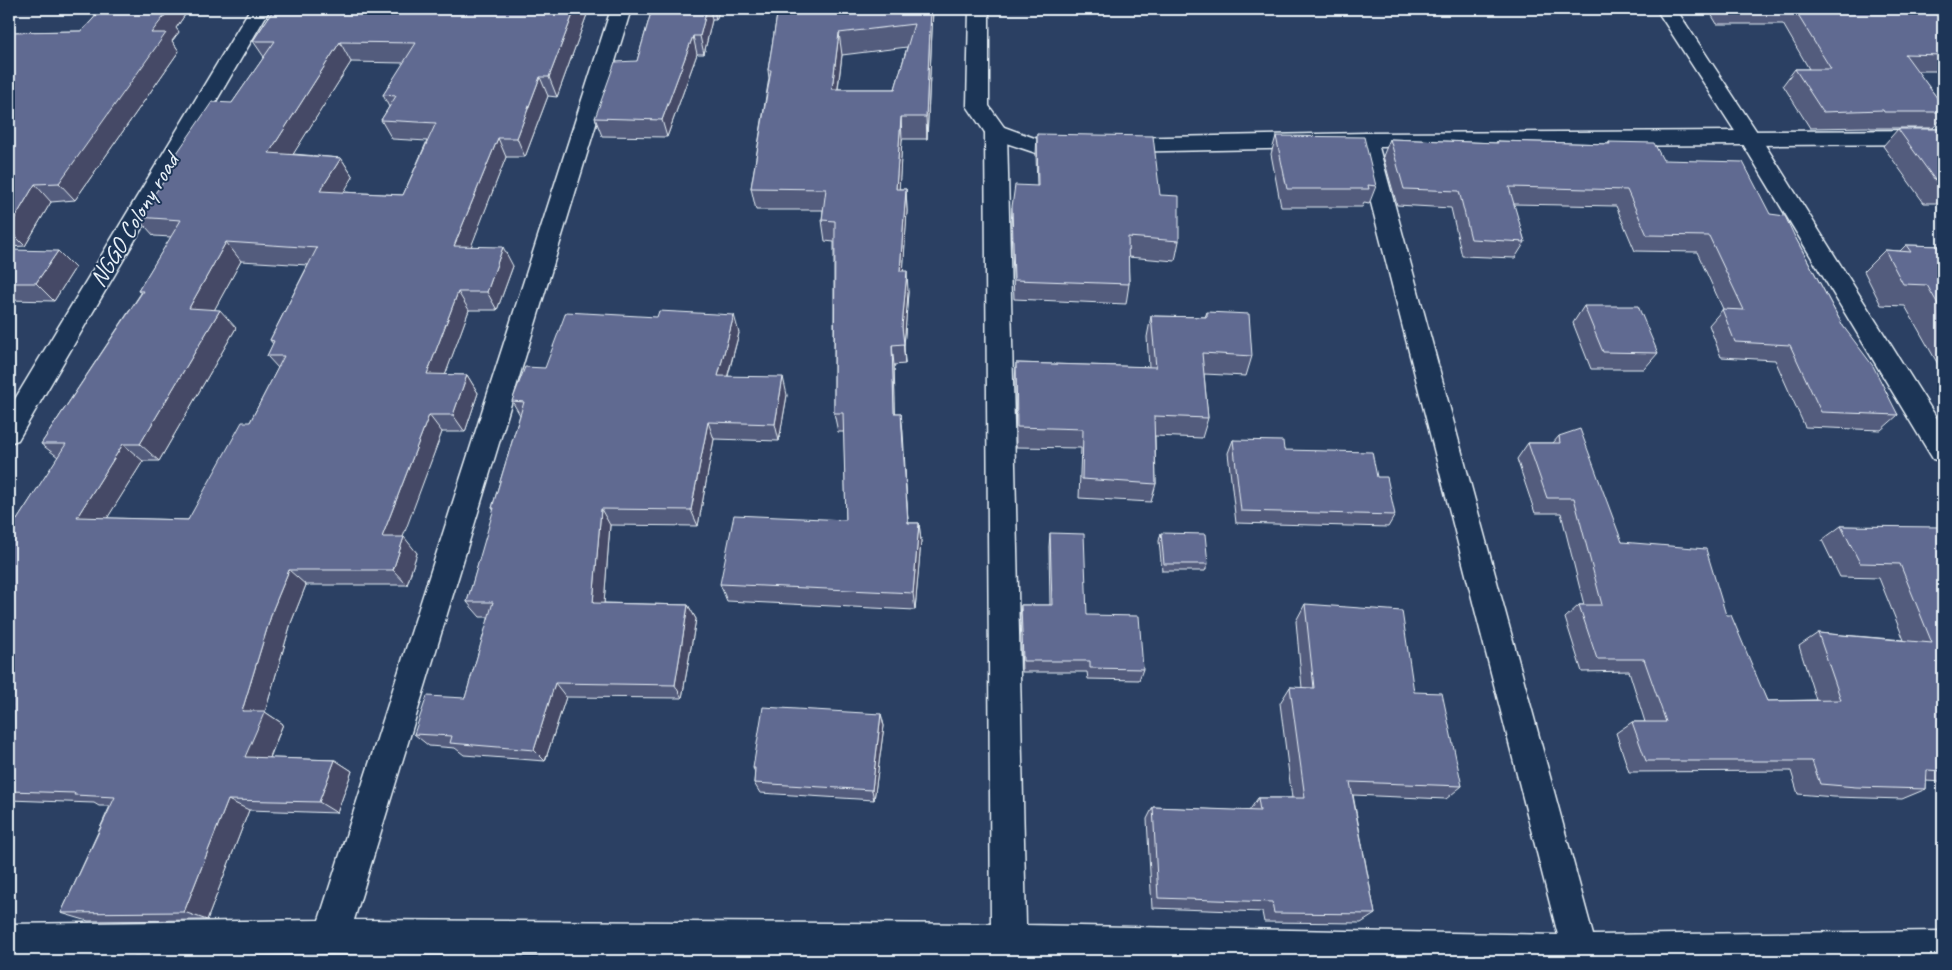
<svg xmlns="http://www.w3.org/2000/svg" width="1952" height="970" viewBox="0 0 1952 970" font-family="Caveat,sans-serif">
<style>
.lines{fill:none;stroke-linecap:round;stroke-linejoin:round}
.street-casing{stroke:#e8f1f8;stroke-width:3}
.secondary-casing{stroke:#e8f1f8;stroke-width:3}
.street{fill:#1d3557;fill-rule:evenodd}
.secondary{fill:#1d3557;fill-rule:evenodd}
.wall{fill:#535b7d;stroke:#e8f1f8;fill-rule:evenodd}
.shaded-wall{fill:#444a66;stroke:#e8f1f8}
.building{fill:#616a91;stroke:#e8f1f8;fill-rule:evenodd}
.labels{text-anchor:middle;stroke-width:4;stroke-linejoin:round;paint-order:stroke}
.street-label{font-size:24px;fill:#e8f1f8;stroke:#1d3557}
</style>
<rect width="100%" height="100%" fill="#2b4063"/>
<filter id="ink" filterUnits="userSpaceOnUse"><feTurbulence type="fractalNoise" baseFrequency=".02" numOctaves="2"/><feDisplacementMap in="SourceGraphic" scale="10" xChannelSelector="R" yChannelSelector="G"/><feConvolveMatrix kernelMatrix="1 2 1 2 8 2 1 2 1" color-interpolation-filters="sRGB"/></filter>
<g filter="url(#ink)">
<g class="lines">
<defs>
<path id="street" d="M611,9h20l-277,911 637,4 -6,-792 3,-5 8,-2 8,2 3,5 19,793 532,10 -203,-795 3,-5 8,-2 8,2 3,5 216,795 350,-4v30h-846l-766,-7 -322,5v-35l310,-4z
M1656,9h20l81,123 186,296v34l-10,-3 -193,-320z"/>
<path id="secondary" d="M250,9h20l-252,431 -9,3v-34z
M969,9h20v97l15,21 36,13 34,-1 8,2 3,5 -3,5 -8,2 -35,1 -51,-17 -21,-31z
M1943,130v14l-577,3 -249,5 -8,-2 -3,-5 3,-5 8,-2 249,-5z"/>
</defs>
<use href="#street" class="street-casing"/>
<use href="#secondary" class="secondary-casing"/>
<use href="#street" class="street"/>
<use href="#secondary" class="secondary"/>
</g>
<path class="wall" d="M102,9h87l-13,19 3,4 -7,9 7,10 -104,149 -24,2 -26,44 -16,1v-215l73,-1z
M274,9h315l-32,88 -9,-1 -23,61h-19l-35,89 42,20 -16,44h-28l-24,65h22l11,18 -13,39h-23l-40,105 15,16 -10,32h-101l-15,38 -26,89 18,12 -13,34 65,2 17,11 -15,42 -88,-3 -42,110 -119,1 -27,-8 49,-107h-11l-5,-3 -85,-3v-280h8l41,-63 -17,-13 100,-151 -3,-2 33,-54 -17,-1 -17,-19 31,-41 -4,-4 68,-69 32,-46 -11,-16zM351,62l53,1 -21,32 6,12 -8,13 11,19 35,2 -24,54 -60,-3 10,-15 -12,-19 -48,-4zM241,261l67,4 -38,75 3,4 -6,12 11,12 -28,54 -62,98 -81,-2 36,-57h16l77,-133 -22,-18z
M652,9h68l-4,11h-4l-8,34h-7l-30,83 -65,-1 -7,-18 42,-57z
M778,9h155l-6,130h-25l-3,50h7l1,22 -4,60 5,21 -4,55 1,17 -11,1 1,48h6l7,110h11l2,18 -6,69 -188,-9 -7,-17 126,-64 -2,-88h-6l-4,-19v-171l-9,-1 -3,-21 1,-10h-67l-5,-22 18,-110 -1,-8zM907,47l-12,42h-57l4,-34z
M1708,9h235v62h-26l26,35v11l-10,11h-62l-2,-1 -59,1 -27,-43 12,-16h14l-26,-45h-66z
M1898,129h45v74h-19l-41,-57z
M1037,134l123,61 19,46 -4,20 -47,-4 1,27 -3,20 -112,-5 -3,-72 1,-20 25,-21 -1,-31z
M1276,136l100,50 -7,18 -5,-1 -2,4h-81l-10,-53z
M1390,139l106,4 1,-2 111,3 1,-2 54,18 107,54 24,21 49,91 55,89 -17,15 -76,-3 -30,-67 -54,-3 -12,-32 14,-16 -26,-57 -62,-1 -19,-45 -103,-2 12,38 -10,16 -53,-2 -11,-48 -54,-3 -14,-49z
M1906,245l37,1v127l-38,-67 -24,-1 -17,-34 21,-21 15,1z
M9,250l66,18 -21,33 -45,-1z
M1584,306l74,47 -14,16h-53l-18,-46z
M1207,312l45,44 -6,20 -42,-2 4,44 -6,20 -47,-2 1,48 -5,18 -72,-4 2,-50 -65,-1 -1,-64 1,-20 133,4 -2,-30 4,-21 54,1z
M739,333l-11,43 59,19 -8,46 -65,-2 -16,87 -88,-1 -6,78 84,2 8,14 -14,79 -116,-1 -21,64 -81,-6 -9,-7 -26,-2 -15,-12 51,-36 24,-81h-9l-13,-15 27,-91 -2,-3 28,-93 -8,-14 33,-33z
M1559,436l63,106 104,73 41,86 49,-1 -17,-54 19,-13 86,7 -25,-62 -39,-1 -18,-37 19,-14 102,3v253l-17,-1v8l-24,10 -68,-2 -36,-3 -7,-23 -162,1 -13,-39 16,-11h13l-16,-51 -47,1 -17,-54 14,-13h5l-23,-92h-26l-18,-54 11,-16h25z
M1233,440l51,10 93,27 18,38 -7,12 -152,-4 -8,-70z
M1050,533l37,82 56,54 -4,11 -51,-1 -1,-7h-65l-2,-55 1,-12h29l-1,-58z
M1161,533l47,31 -3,7h-43l-3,-30z
M1305,604l109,88 48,94 -16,13 -93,-4 22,119 -14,9 -97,-1 -2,-10 -110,-4 -5,-89 6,-12 96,4 9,-13h34l-12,-95 10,-16 12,1 -6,-67z
M881,714l3,12 -10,74 -114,-7 -6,-10 1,-11 -2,-4z"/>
<path class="shaded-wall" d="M165,9h24l-13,19 3,4 -7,9 7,10 -104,149 -16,-17 92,-150z
M575,9h14l-32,88 -8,-20z
M707,9h3l2,11 -8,34 -4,-18z
M714,9h6l-4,11z
M931,9h2l-6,130 -1,-22z
M839,33l3,22 -7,56 -3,-22z
M693,36l4,18 -30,83 -5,-17z
M340,42l11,20 -69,110 -13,-19z
M540,77l8,19 -23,61 -8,-19z
M901,117l1,22 -4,72 -2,-22z
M498,138l8,19 -42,108 -10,-19z
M341,158l12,19 -20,33 -13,-19z
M35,184l16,18 -26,44 -16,-16v-2z
M906,189l1,22 -5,81 -2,-21z
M226,242l15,19 -36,66 -16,-19z
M503,247l10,19 -16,44 -10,-18z
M58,251l17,17 -21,33 -18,-18z
M907,271l1,21 -4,55 1,17 -3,-37z
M458,292l11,18 -30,82 -12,-18z
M220,310l16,18 -77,133 -19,-17z
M734,315l5,18 -16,60 -5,-17z
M892,345l2,20 2,67 -2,-19z
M467,375l11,18 -13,39 -12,-17z
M783,377l4,18 -8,46 -4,-17z
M901,413l2,19 6,108 -1,-17z
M429,415l13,17 -45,121 -15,-16z
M708,422l6,17 -16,87 -7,-16z
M123,444l20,17 -45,72 -21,-16z
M601,509l9,16 -7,92 -10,-14z
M919,523l2,18 -6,69 -2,-17z
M404,537l13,16 -10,32 -14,-15z
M289,570l17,15 -15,38 -26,89 18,12 -18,45 -20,-12 -3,-46 31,-102z
M688,605l8,14 -14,79 -7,-13z
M555,683l11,14 -21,64 -11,-11z
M881,714l3,12 -10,74 -2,-10z
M335,760l17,11 -15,42 -18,-11z
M228,800l21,10 -42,110 -23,-8z"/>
<path class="building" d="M102,9h63l-4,5h5l-15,19h15l-107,150 -24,1 -26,44v-196l73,-1z
M274,9h301l-26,68h-9l-23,61h-19l-44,108 49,1 -16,45h-29l-31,82 40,1 -14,40h-24l-47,122h22l-11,33h-104l-16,39 -31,102h23l-20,46 90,3 -16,42 -91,-2 -44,112 -123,1 54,-116 -41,-2 1,-2 -66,-2v-80l3,-6h-3v-185h8l49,-76h-25l102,-153h-5l43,-71 -44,-3 34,-45h-7l48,-70 20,1 43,-62h-22zM340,42l76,1 -33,52 13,1 -15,24 55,3 -33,72 -83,-4 21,-33 -72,-5zM226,242l91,6 -47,92 4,1 -7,15h17l-34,66h-8l-54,98 -111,-3 46,-73h17l80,-134 -31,-2z
M652,9h55l-7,27h-7l-31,84 -67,-2 20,-56 22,-1z
M778,9h153l-5,108h-25l-5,72h10l-6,82h7l-5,56 2,17 -12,1 2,68h7l7,110h11l-6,70 -193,-9 14,-69 112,5 -3,-107h-9l1,-192 -13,-1 4,-31 -75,-1 20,-118h-3zM914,24l-19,65h-63l7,-56z
M1794,9h149v46l-38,-1 38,52v6h-59l-1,-2 -60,2 -28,-43h36z
M1898,129h45v58h-3z
M1037,134l116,2 7,59 19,1v45l-51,-4 1,47 -115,-4 -2,-73 3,-22 23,1z
M1276,136l88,1 12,49 -8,-1 1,4h-82z
M1390,139l108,4 -1,-2 113,3 -1,-2 45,1 9,17 80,2 27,52 15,2 9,19 49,91 30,40 25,49 -77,-3 -31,-67 -55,-3 -13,-33 22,1 -35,-74 -62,-1 -20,-45 -118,-3 16,55 -54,-3 -12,-48 -55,-2z
M1906,245l37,1v67l-16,-28 -24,-1 -18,-34 26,2z
M9,250l49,1 -22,32h-27z
M1584,306h54l20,47 -55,-1z
M659,311l75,4 -16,61 65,1 -8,47 -67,-2 -17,88 -90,-1 -8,94 95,2 -13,80 -120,-2 -21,67 -84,-7 2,-7 -38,-2 13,-38 38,2 28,-96h-26l27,-94h-2l32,-106 -12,-1 13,-34 20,1 21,-56 91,5z
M1207,312l42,2 3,42 -50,-3 6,65 -54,-2 2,68 -74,-5 1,-50 -66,-2 -1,-64 140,4 -5,-51 56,1z
M1580,429l42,113 84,7 20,66h5l36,86 74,-1 -23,-67 114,10 -32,-79 -40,-1 -19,-37 101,1 1,2v242l-16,-1 -1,19 -70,-2 -36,-3 -8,-23h-166l-14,-39h34l-22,-63h-47l-18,-54h23l-28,-107h-27l-19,-55h32l-1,-7z
M1233,440l50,1 1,9 88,2 5,25h10l8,38 -154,-4z
M1050,533l34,1 3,81 52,1 4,53 -53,-1v-7h-67l-2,-56h31z
M1161,533l44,1 3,30h-44z
M1305,604l97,7 12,81 28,1 20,93 -112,-4 25,132 -101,-1 -2,-11 -114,-4 -5,-91 107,4 -2,-13h47l-15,-111 24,1z
M763,707l118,7 -9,76 -118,-7 1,-15h-2z"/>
</g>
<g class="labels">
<g class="street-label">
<text transform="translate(134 220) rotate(-59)" y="8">NGGO Colony road</text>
</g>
</g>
<rect width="1952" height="970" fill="none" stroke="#1d3557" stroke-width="30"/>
<rect x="15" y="15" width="1922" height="940" fill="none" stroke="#e8f1f8" stroke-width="2" filter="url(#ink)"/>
</svg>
